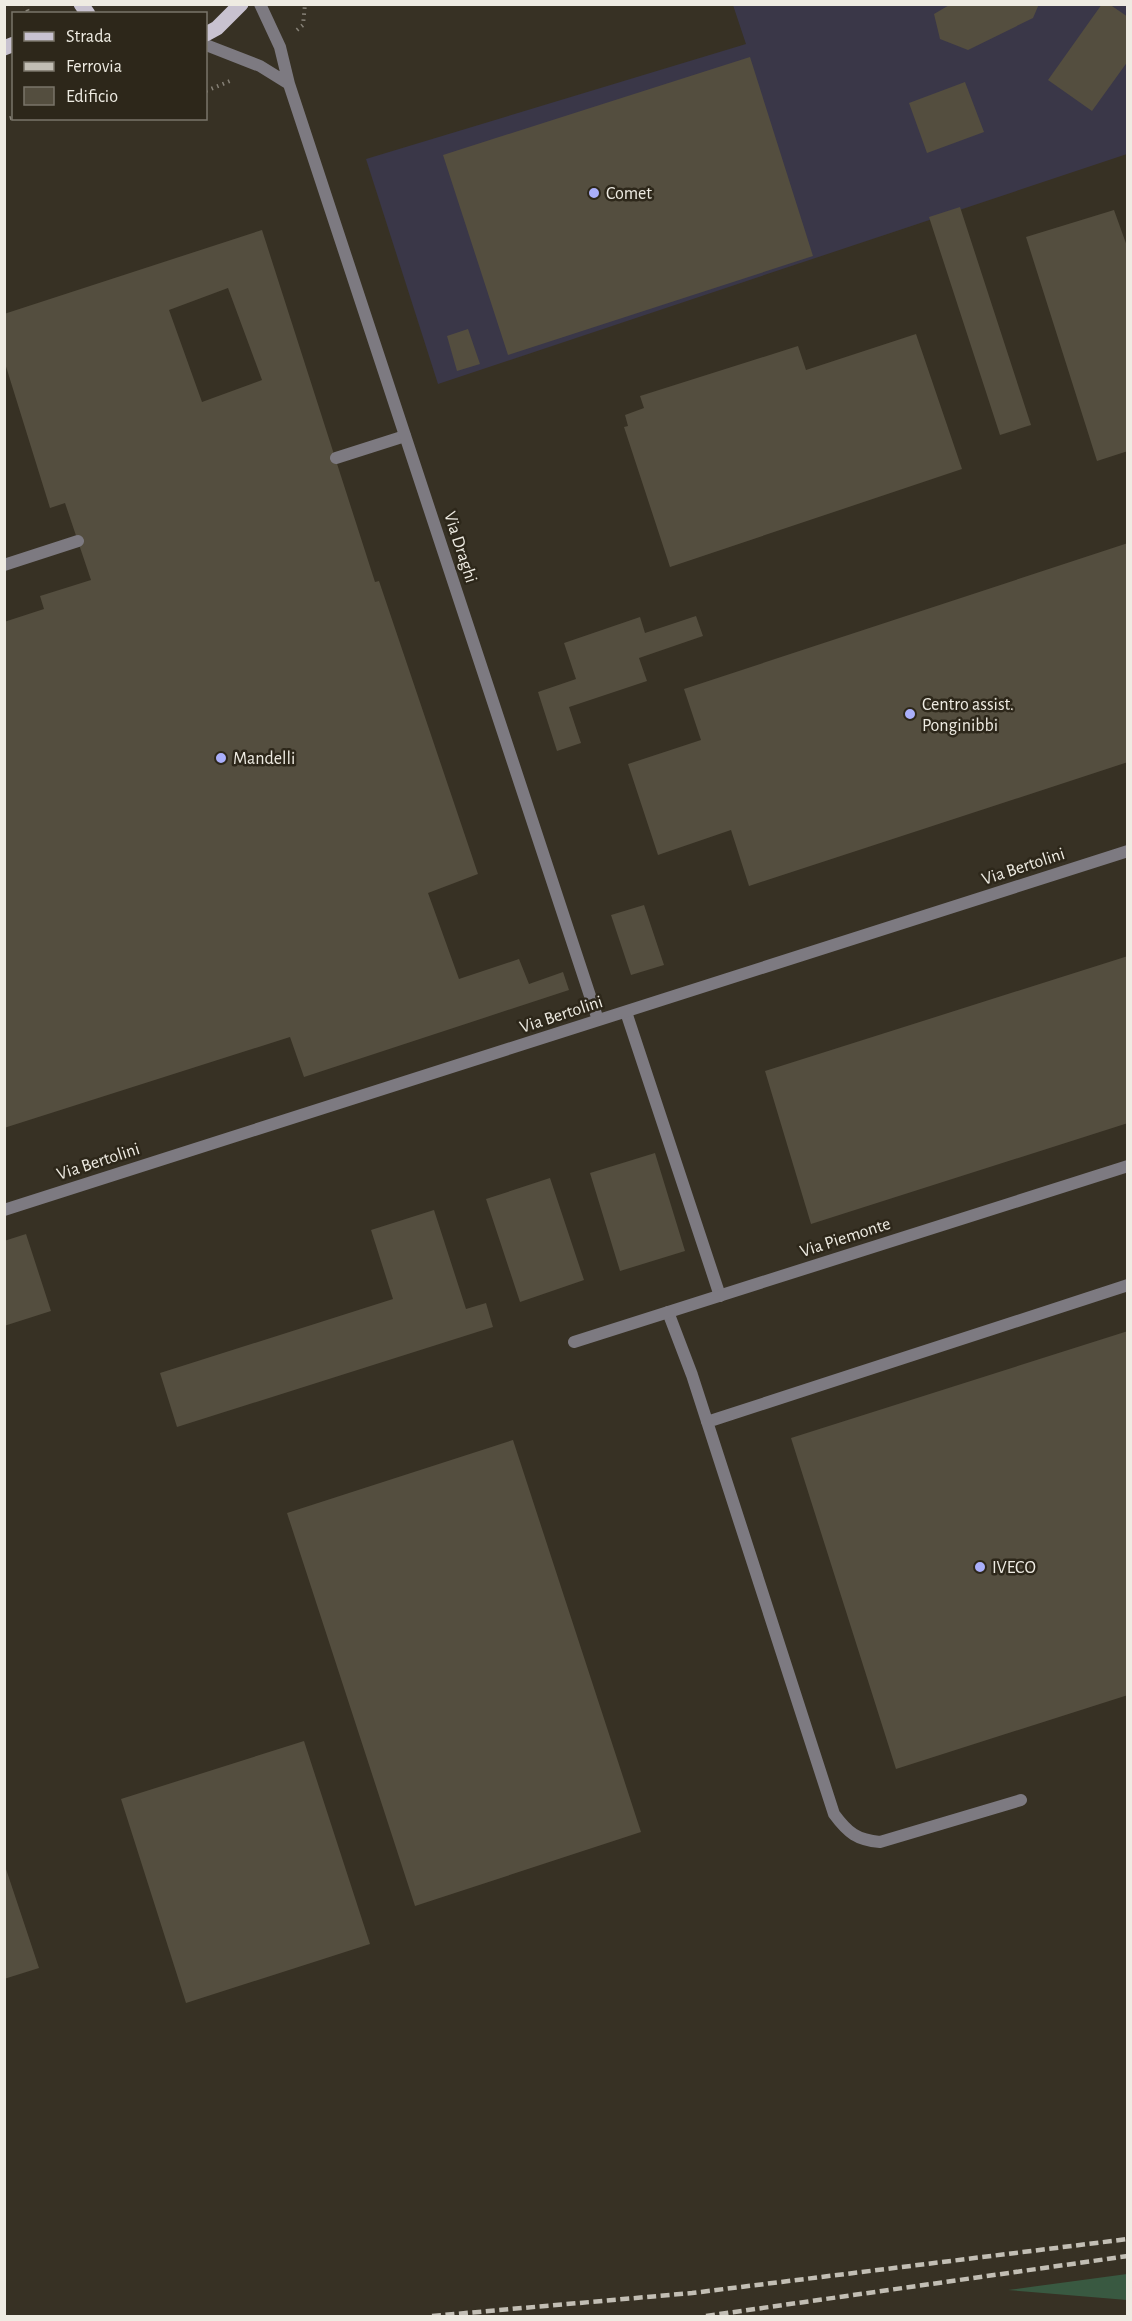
<svg xmlns="http://www.w3.org/2000/svg" width="1132" height="2321" viewBox="0 0 1132 2321" font-family="'Alegreya Sans',sans-serif">
<style>
.commercial{fill:#3a3748}
.green{fill:#395941}
.building{fill:#544e3f;fill-rule:evenodd}
.lines{fill:none;stroke-linecap:round;stroke-linejoin:round}
.path{stroke:#868176;stroke-width:4;stroke-dasharray:1.5 4.5;stroke-linecap:butt}
.lane{stroke:#7d7a81;stroke-width:12}
.street{stroke:#7d7a81;stroke-width:12}
.primary{stroke:#c8c2d0;stroke-width:15}
.rail{stroke:#c2beb4;stroke-width:4.5;stroke-dasharray:9 4.5;stroke-linecap:butt}
.poi-dot{fill:#aaaffb;stroke:#2d271a;stroke-width:2}
.labels{text-anchor:middle;stroke-width:5;stroke-linejoin:round;paint-order:stroke}
.poi-label{font-size:18px;fill:#eeebe2;stroke:#2d271a;text-anchor:start}
.street-label{font-size:18px;fill:#eeebe2;stroke:#2d271a}
</style>
<rect width="100%" height="100%" fill="#373124"/>
<path class="commercial" d="M733,5h394v149l-689,230 -72,-225 380,-115z"/>
<path class="green" d="M1127,2274v26l-119,-10z"/>
<path class="building" d="M951,4h88l-6,14 -65,32 -28,-11 -6,-25z
M1102,4h7l19,13v44l-36,50 -44,-31z
M750,57l63,199 -305,99 -65,-200z
M965,82l19,50 -57,21 -18,-50z
M960,207l71,218 -31,10 -71,-218z
M1114,210l14,39v202l-31,10 -71,-224z
M262,230l113,352 4,-1 99,293 -50,19 31,86 60,-20 10,25 34,-12 6,18 -265,87 -14,-40 -286,91v-506l40,-13 -4,-13 51,-16 -26,-77 -15,5 -46,-148v-46zM228,288l34,92 -60,22 -33,-92z
M468,329l12,35 -23,7 -10,-35z
M916,334l46,135 -292,98 -46,-140 4,-1 -3,-11 19,-7 -4,-12 158,-50 8,24z
M1128,543v219l-379,124 -18,-56 -73,25 -30,-91 73,-24 -17,-51z
M696,616l7,20 -64,22 8,23 -78,26 12,36 -24,8 -19,-59 38,-13 -12,-36 76,-26 5,16z
M644,905l20,60 -33,10 -20,-60z
M1128,956v167l-317,101 -46,-153z
M655,1153l30,98 -65,20 -30,-98z
M550,1178l34,102 -64,22 -34,-103z
M434,1210l32,99 20,-6 7,24 -316,100 -17,-54 233,-74 -22,-69z
M26,1234l25,77 -47,15v-85z
M1128,1331v364l-232,74 -105,-331z
M513,1440l128,392 -226,74 -128,-393z
M304,1741l66,203 -184,59 -65,-204z
M4,1863l35,105 -35,11z"/>
<g class="lines">
<path class="path" d="M25,4l4,10
M297,30l6,-5 2,-21
M206,91l24,-10
M4,120l10,-3"/>
<path class="lane" d="M336,458l69,-22
M4,565l74,-24
M626,1012l94,284
M668,1312l24,63 142,439c14,19 23,26 46,28l141,-42
M707,1422l421,-137"/>
<path class="street" d="M260,4l20,43 9,37 309,936
M206,45l54,21 29,18
M4,1210l1124,-359
M574,1342l554,-176"/>
<path class="primary" d="M81,4l7,10
M206,34l11,-6 24,-24
M4,48l10,-4"/>
<path class="rail" d="M432,2316l260,-23 436,-54
M706,2316l422,-60"/>
</g>
<g class="poi-dot">
<circle cx="594" cy="193" r="6"/>
<circle cx="910" cy="714" r="6"/>
<circle cx="221" cy="758" r="6"/>
<circle cx="980" cy="1567" r="6"/>
</g>
<g class="labels">
<g class="poi-label">
<text x="606" y="199">Comet</text>
<text x="922" y="710">Centro assist.<tspan x="922" dy="21">Ponginibbi</tspan></text>
<text x="233" y="764">Mandelli</text>
<text x="992" y="1573">IVECO</text>
</g>
<g class="street-label">
<text transform="translate(461 547) rotate(72)" y="6">Via Draghi</text>
<text transform="translate(1023 866) rotate(-18)" y="6">Via Bertolini</text>
<text transform="translate(561 1014) rotate(-18)" y="6">Via Bertolini</text>
<text transform="translate(98 1161) rotate(-18)" y="6">Via Bertolini</text>
<text transform="translate(845 1237) rotate(-18)" y="6">Via Piemonte</text>
</g>
</g>
<rect width="1132" height="2321" fill="none" stroke="#eeebe2" stroke-width="12"/>
<rect x="12" y="12" width="195" height="108" fill="#2d271a" stroke="#7a756a" stroke-width="1.5"/>
<rect x="24" y="32" width="30" height="9" fill="#c8c2d0" stroke="#7a756a" stroke-width="1.5"/>
<text x="66" y="42" font-size="18" fill="#eeebe2">Strada</text>
<rect x="24" y="62" width="30" height="9" fill="#c2beb4" stroke="#7a756a" stroke-width="1.5"/>
<text x="66" y="72" font-size="18" fill="#eeebe2">Ferrovia</text>
<rect x="24" y="87" width="30" height="18" fill="#544e3f" stroke="#7a756a" stroke-width="1.5"/>
<text x="66" y="102" font-size="18" fill="#eeebe2">Edificio</text>
</svg>
